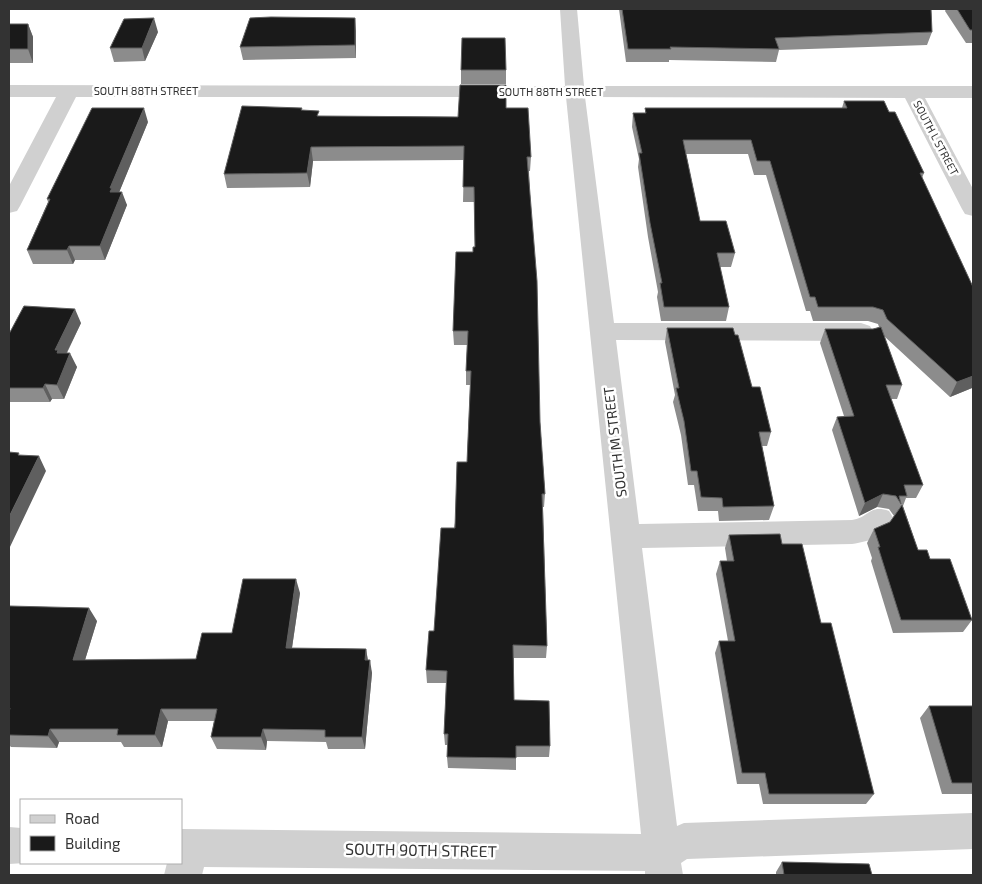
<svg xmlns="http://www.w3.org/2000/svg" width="982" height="884" viewBox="0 0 982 884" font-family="'Exo 2',sans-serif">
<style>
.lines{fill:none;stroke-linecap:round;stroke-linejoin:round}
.minor{fill:#d0d0d0;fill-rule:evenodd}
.wall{fill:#8c8c8c}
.shaded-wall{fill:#5f5f5f}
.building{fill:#1a1a1a;stroke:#5f5f5f}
.labels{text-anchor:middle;stroke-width:5;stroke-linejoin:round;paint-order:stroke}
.far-street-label{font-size:11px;fill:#333;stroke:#fff}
.street-label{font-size:14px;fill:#333;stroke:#fff}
.near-street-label{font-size:16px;fill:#333;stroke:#fff}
</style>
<rect width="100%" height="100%" fill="#fff"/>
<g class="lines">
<path class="minor" d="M560,9h17l7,77h389v12h-48l48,91v27l-8,-2 -3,-5 -57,-111 -320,-1 29,226h247l9,3 3,6 -3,6 -9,3 -245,-1 23,184 213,-4c17,-2 17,-16 37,-9l5,8c-9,18 -23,22 -42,25l-210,4 35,278 7,-3 289,-10v36l-286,10 -6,4 2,12h-38v-4l-441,-4 -2,8h-38l3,-12h14v-34l460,5 -75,-737h-490l-56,109 -3,5 -8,2v-27l47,-89h-47v-12l556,1z
M9,827l12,1v35h4l-16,1z"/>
</g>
<path class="wall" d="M619,9h312l1,23 -5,13 -148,5 -3,12 -107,-2v2h-43z
M946,9h27v34h-7l-21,-32z
M9,24h19l5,13v26h-24z
M356,31v27l-113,2 -3,-13z
M158,32l-13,29 -31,1 -4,-14z
M461,70h45v14h-45z
M844,101l45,11 35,61 -2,5 51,109v102l-1,-1 -22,9 -66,-61 18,49 -5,14h-6l32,86 -7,13h-10l-3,8 15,44 12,9 42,61 -9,12 -70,1 -22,-72 1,-3 -5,-15 7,-14 16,-7 4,-6 -5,-7 -12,-2 -18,9 -27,-86 5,-13 7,-1 -24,-73 5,-14h48l6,-2 -1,-3 -10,-3h-55l-3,-10h-4l-40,-136h-12l-6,-21h-62l14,67 35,32 -4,14h-11l9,40 -3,14h-65l-4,-24 1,-5 -10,-55 -10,-70 1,-8 -7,-32 1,-14h12v-5h197z
M302,108v2l17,6 139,1 48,-9 25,49 -1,14h-1l11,251 5,72 -1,13h-1l4,139 -1,12h-32v42l36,46 -1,11h-33v13l-68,-2 -1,-11 1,-12h-3l-1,-11 2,-51h-19l-1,-13 41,-208 3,-77h-4v-14l1,-26h-13l-1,-14 20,-79 2,-5 -1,-45h-11l1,-42 -151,1 -3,26 -83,1 -3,-14z
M148,122l-29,70 8,13 -22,55h-30l-2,4h-40l-6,-14 21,-48 -1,-3z
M81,323l-14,30 10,14 -13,32h-12l-2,3h-41v-68z
M667,328l68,7 17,52 19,45 -4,14h-5l12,60 -5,14 -50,1 -1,-10h-20l-4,-26h-6l-7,-50 -8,-33 2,-7 -10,-53z
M729,535l53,9 39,79 53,171 -8,10h-103l-4,-20h-22l-22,-131 4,-12h9l-12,-67 4,-13h7l-2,-13z
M300,593l-8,55 74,1 2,11 4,13 -7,76h-37l-2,-7 -59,-1 -1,9 -49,-1 -6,-12 3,-16h-46l-6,26h-38l-3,-5h-62l-2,6 -46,-1 -2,-2v-139l88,15 -12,39 111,-1 36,-26z
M929,706h44v88h-31l-22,-76z
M782,862l90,13h-96v-3z"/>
<path class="shaded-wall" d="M154,18l4,14 -13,29 -3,-13z
M355,18l1,13v27l-1,-13z
M28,24l5,13v26l-5,-14z
M144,108l4,14 -32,78 -6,-8v-4z
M311,147l2,14 -3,26 -3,-14z
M122,192l5,13 -22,55 -5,-14z
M69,246l6,14 -2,4 -6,-14z
M75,309l6,14 -18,37 -8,-10z
M70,353l7,14 -13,32 -7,-14z
M973,376v8l-1,4 -22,9 7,-15z
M45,384l7,15 -2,3 -7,-14z
M39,456l7,15 -37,78v-32z
M883,494l-6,13 -18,9 6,-13z
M296,579l4,14 -10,68 -4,-13z
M89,608l8,13 -16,52 -8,-13z
M366,649l2,13 -3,-2z
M370,660l2,13 -7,76 -3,-12z
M161,709l7,12 -6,26 -7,-12z
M50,729l9,13 -2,6 -9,-12z
M263,729l4,12 -1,9 -5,-13z"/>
<path class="building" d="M622,9h309l1,23 -157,6 4,11 -109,-2 1,2h-43z
M957,9h16v21h-3z
M271,17l84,1v27l-115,2 10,-29z
M154,18l-12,30h-32l14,-29z
M9,24h19v25h-19z
M462,38h43l1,32h-45z
M460,85h46v23h22l3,49h-4l10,124 3,141 5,72h-3l5,152 -34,-1 1,55 35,1 1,45h-34v12l-69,-1 1,-23h-4l3,-63 -21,-1 3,-39h5l7,-103h14l2,-66h10l4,-91h-5l2,-40h-15l3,-79h17v-5h2l-1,-60h-11l1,-41 -153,1 -4,26 -83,1 18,-68 60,2 -1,2 18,1 -2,5 141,1z
M844,101h40l5,11h6l29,61h-4l53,114v89l-16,6 -70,-63 -4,-9 -10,-3h-55l-3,-10h-5l-40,-136h-13l-6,-21h-68l17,81h26l9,32h-18l12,54h-65l-4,-24h2l-12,-60 -11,-70h3l-9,-40h13l-1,-5h202z
M92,108h52l-34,80h2l-2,4h12l-22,54h-31l-2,4h-40l23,-51h-3z
M24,306l51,3 -20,41h3l-1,3h13l-13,32 -12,-1 -2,4h-34v-54z
M881,327l21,58h-16l37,100h-19l3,11h-8l2,8 -5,-8 -13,-2 -18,9 -28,-86 17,-1 -29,-87h48z
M667,328h66l2,7h3l14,52h8l11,45h-12l15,74 -51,1 -1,-9 -21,-1 -4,-26h-6l-7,-50 -8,-33h3z
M9,452l10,1 -1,2 21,1 -30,61z
M902,505l16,45h9l3,9h20l22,61h-71l-23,-73h2l-6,-18 16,-7z
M780,534l2,10h20l19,79h10l43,171h-105l-4,-21h-23l-23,-132h16l-15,-80h14l-5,-26z
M243,579h53l-10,69 80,1 -1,11h5l-8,77h-37v-7l-62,-1 -2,8h-50l6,-28h-56l-6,26h-38l1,-6h-68l-2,7 -39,-1v-23l1,-4h-1v-102l80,2 -16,52 123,-1 6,-26h30z
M929,706h44v77h-21z
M782,862l87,2 3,11h-88z"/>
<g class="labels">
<g class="far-street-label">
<text x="146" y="95">SOUTH 88TH STREET</text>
<text x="551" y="96">SOUTH 88TH STREET</text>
<text transform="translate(936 138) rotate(62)" y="4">SOUTH L STREET</text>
</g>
<g class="street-label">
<text transform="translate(615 442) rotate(-97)" y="5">SOUTH M STREET</text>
</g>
<g class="near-street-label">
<text transform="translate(421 850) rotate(1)" y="6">SOUTH 90TH STREET</text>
</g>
</g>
<rect width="982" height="884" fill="none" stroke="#333333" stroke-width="20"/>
<rect x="20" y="799" width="162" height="65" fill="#ffffff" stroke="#adadad"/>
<rect x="30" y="815" width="25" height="8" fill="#d0d0d0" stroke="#adadad"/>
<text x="65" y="824" font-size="15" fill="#333333">Road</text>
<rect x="30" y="836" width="25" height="15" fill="#1a1a1a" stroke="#adadad"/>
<text x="65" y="849" font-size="15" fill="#333333">Building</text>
</svg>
